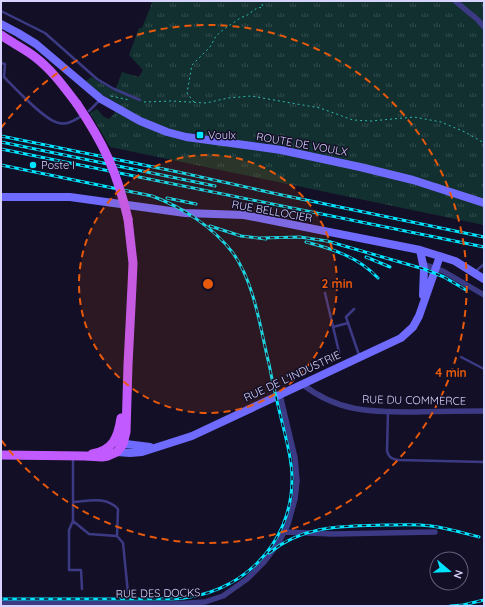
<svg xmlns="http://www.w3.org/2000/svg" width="485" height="607" viewBox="0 0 485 607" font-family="Quicksand,sans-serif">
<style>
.grass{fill:url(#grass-tufts)}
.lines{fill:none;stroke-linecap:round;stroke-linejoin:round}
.path{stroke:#2fb8b0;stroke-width:1;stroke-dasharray:2 3;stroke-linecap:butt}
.lane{stroke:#3d3a85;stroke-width:2.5}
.street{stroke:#3d3a85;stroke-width:5.5}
.secondary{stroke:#6f6bff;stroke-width:8}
.primary{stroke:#c25bff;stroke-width:9}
.rail-casing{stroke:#00e5ff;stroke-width:3}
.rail{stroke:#130f26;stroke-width:1.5;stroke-dasharray:4.5;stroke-linecap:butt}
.primary-bridge{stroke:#c25bff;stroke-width:9}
.ring{fill:none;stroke:#e8590c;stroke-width:2;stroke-dasharray:7 5}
.poi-dot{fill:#00e5ff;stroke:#130f26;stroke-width:1.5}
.labels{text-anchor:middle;stroke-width:3;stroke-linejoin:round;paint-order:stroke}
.poi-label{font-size:11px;fill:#d9d4ff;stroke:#130f26;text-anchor:start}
.street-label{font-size:11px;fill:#d9d4ff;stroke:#130f26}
.centre{fill:#e8590c;stroke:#130f26;stroke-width:2}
.ring-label{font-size:12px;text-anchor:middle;font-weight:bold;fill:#e8590c;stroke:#130f26;stroke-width:3;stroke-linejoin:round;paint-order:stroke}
</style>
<defs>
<pattern id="grass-tufts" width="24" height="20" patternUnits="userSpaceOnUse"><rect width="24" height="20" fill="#12302f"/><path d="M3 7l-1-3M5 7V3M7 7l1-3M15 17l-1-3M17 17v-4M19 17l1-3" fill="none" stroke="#344d4e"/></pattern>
</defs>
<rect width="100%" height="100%" fill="#130f26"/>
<path class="grass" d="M149,1h335v224l-374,-78 -20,-34 7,-4 7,8 5,2 5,-5 4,-10 -17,-10 -15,-13 5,-4 24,14 7,-19 17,5 4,-7 -14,-15 10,-27h3l10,-25z"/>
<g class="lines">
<path class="path" d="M111,96l18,4
M144,102l27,-1 35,2 22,-5 23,-2 69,12 33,12 18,1 43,-4 27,5 24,10 19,11
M194,102l-7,-9 5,-28 18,-18 6,-11 8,-7 18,-12 4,-1 11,-8 6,-1 -2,-6"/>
<path class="lane" d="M1,11l44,22 52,46 17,10 26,11
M1,63l4,1 -1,13c11,11 41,44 55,46 8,2 14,-2 21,-6
M89,111l11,-11
M475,272l9,-8
M325,293l14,59
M354,309l-8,8 13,38
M333,327l15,-4
M461,357l23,12
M388,412l-1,39c2,7 5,8 12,9l85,2
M73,458v63l-4,9v40h12l1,19
M73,502c16,-1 33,-6 45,7l-1,27
M73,521l16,13 28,2 6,7 5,50"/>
<path class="street" d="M455,1l23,19 6,7
M423,264l20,7 41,24
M302,384c37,29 71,28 114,28 23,-1 45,-1 68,-1
M285,532l47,2 103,-2
M1,603l172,1 32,-2 18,-6 24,-17 17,-17 15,-20 9,-18 7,-25 2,-18 -2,-23 -15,-63"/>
<path class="secondary" d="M1,24l17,9 18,11 65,55 39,22 27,11 19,5 95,13 79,17 53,13 71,23
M1,197h69l115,16 59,2 176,35 35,11 29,18
M420,250l4,19 -1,26
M118,443l32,4
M117,452l13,1 12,-1 50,-16 209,-98 12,-11 6,-11 21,-60"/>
<path class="primary" d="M1,35c11,8 24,14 34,22 17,13 29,30 42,47
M92,454c21,-4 26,-16 29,-36
M1,455l84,1 17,1 6,-1 9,-4 6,-8 3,-12 2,-67 4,-79 1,-23 -5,-44"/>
<defs>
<path id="rail" d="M1,136l177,36 99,22 207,43
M1,142l214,44
M1,149l483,98
M1,165l151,31c30,11 61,31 81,57 22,31 27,75 36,111 4,21 9,42 14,62 4,17 9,34 9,51 1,68 -53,120 -120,122h-171
M167,198l29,6
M210,226l31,10 25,3
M261,238l39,-1 27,4 97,28 20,8 22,13
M306,242c27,7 52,15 72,36
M366,257l24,10
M269,553c35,-28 73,-27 116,-28 15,0 31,-1 46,1 16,2 32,7 48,11
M450,606l13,-1 21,-5"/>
</defs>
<use href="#rail" class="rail-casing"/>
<use href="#rail" class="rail"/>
<path class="primary-bridge" d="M77,104c27,40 40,68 51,115"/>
</g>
<circle cx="208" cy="284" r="129" fill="#e8590c" fill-opacity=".12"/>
<g class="ring">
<circle cx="208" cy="284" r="129"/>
<path d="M1 128A259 259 0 1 1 1 440"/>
</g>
<g class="poi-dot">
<rect x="196" y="131" width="8" height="8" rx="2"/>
<circle cx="33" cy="165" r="4"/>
</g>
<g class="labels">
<g class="poi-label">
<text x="208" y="139">Voulx</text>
<text x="41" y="169">Poste I</text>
</g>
<g class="street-label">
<text transform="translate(302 144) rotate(10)" y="4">ROUTE DE VOULX</text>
<text transform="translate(272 211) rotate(10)" y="4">RUE BELLOCIER</text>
<text transform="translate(292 376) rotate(-25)" y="4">RUE DE L'INDUSTRIE</text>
<text transform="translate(414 400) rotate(1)" y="4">RUE DU COMMERCE</text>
<text transform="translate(158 593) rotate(-1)" y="4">RUE DES DOCKS</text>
</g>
</g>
<circle cx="208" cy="284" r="6" class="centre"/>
<g class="ring-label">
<text x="337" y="288">2 min</text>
<text x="451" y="377">4 min</text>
</g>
<rect width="485" height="607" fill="none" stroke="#d9d4ff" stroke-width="4"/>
<g transform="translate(449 571) rotate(109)"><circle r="19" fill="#130f26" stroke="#625e7d"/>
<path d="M0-3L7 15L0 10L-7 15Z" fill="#00e5ff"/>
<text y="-6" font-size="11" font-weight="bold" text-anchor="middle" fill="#d9d4ff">N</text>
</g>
</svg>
